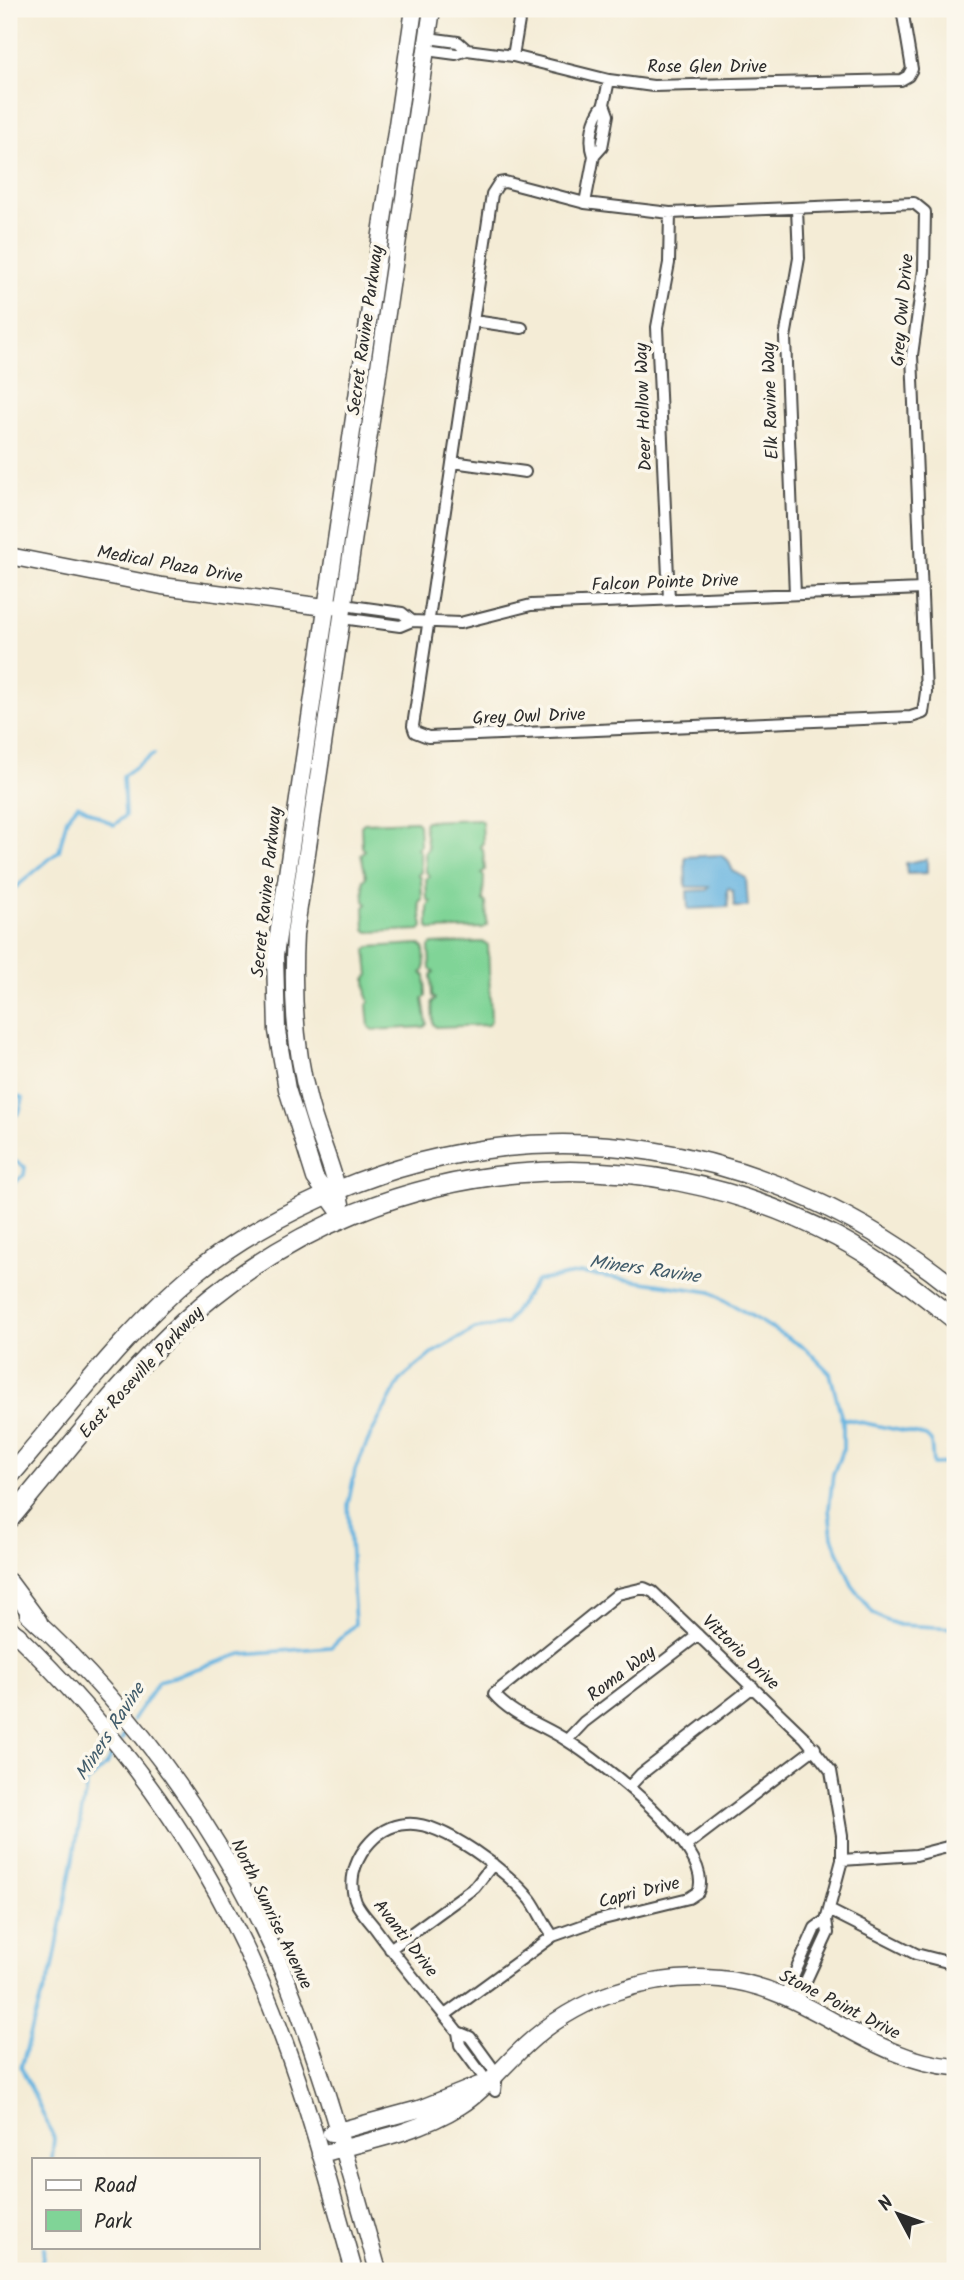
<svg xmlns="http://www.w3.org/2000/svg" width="964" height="2280" viewBox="0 0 964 2280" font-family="Kalam,sans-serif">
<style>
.green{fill:#80d497;stroke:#568061;stroke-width:2}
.water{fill:#66b4e0;stroke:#487086;stroke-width:2}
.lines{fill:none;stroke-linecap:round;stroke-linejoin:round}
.stream{stroke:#66b4e0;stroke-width:3.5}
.street-casing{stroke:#494845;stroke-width:14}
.secondary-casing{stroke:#494845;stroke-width:19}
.primary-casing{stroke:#494845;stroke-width:21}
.street{stroke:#fff;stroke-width:10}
.secondary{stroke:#fff;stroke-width:16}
.primary{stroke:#fff;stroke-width:18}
.labels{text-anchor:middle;stroke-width:7;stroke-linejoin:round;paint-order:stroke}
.street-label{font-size:18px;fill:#2b2b2b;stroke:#fbf7ec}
.water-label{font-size:19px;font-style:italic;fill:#405b6a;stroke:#fbf7ec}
</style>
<rect width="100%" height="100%" fill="#fbf7ec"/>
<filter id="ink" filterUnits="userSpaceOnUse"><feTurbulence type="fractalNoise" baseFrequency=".0143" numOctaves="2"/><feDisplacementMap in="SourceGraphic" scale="14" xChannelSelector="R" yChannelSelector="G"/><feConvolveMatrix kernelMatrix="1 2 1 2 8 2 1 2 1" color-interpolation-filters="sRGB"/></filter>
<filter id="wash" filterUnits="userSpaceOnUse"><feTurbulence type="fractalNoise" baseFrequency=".00686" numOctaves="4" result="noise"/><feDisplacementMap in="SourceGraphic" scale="28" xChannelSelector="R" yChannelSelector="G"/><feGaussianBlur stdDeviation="1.57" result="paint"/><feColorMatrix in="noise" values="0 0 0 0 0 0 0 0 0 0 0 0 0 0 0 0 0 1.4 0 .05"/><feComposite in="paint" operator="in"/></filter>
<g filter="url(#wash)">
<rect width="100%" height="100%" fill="#f4ecd6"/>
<path class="green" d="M479,819l3,3 1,21 -3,3 3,4 2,20 -4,3 3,3 -1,24 3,3 1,22 -4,3 -52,2 -3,-3v-21l3,-4 -4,-3 -1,-20 4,-3 -4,-4 -1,-20 3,-3 -4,-25 2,-3z
M416,821l3,3 1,21 -3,3 3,4 1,20 -3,3 3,3 1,21 -3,3 4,25 -3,3 -52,2 -3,-3 -1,-22 3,-3 -3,-3 -1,-21 3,-3 -5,-23 4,-4 -3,-3 -1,-21 3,-3z
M483,942l5,3 3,76 -3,4 -52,2 -3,-3 -1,-22 3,-3 -3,-3 -1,-21 3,-3 -4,-3 -1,-22 3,-3z
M419,944l5,4 1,21 -3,4 3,3 1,20 -3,3 4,25 -3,3 -51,3 -4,-3 -2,-22 3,-4 -3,-3 -1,-20 3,-3 -3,-25 3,-3z"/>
<path class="water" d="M720,855l8,5 5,11 13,7 2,29h-14l-1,-15 -4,-4 -2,2 1,17 -40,2 -1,-18 20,-1 2,-3h-23l-1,-30z
M927,859v14l-20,1 -1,-11z"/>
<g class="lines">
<path class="stream" d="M9,893l50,-42 8,-33 11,-13 36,20 11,-9 -2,-40 31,-22
M9,1091l14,8 -4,14 -10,6
M9,1158l16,9 -1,8 -15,12
M841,1418l85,18 5,5 2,23 22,-1
M133,1720l26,-39 83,-27 89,-7 24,-23 -7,-119 7,-35 16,-36 30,-55 33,-27 41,-23 31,-5 30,-43 44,-8 131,19 94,56 25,25 13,50v26l-10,25 -4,35 3,28 20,48 21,28 12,7 14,5 56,3
M121,1741l9,-15
M52,2159l2,-21 -33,-71 19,-66 13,-33 34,-185 19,-18 9,-15
M41,2271l3,-24"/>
</g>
</g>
<g filter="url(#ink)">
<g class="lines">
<defs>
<path id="street" d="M9,13l4,-4
M428,38l30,4 9,8
M426,50l30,4 11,-4 46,6 96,24 44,6 248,-6 7,-4 4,-7 -10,-60
M513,56l8,-47
M594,156c-6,-17 -1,-38 10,-52
M505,182l80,21 85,10 244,-10 11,9 -1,58 -12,85 14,337 -3,21 -12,4 -483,20 -13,-5 -2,-6 79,-532 7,-11z
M585,203l9,-47 8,-9 6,-32 -4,-11 5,-24
M474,321l48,7
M453,462l72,10
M795,594l-10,-256 14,-80 -2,-49
M669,599l-12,-272 12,-64 1,-50
M344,605l58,8 10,8
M342,618l58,8 12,-5 48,2 71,-18 391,-16
M567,1740l17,-18 114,-87
M629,1787l12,-13 112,-87
M686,1846l129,-98
M842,1860l74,-5 39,-10
M829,1910l87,44 39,10
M390,1949l85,-62 18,-23
M785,1995l30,-67 11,-8
M445,2015l108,-79 42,-15 94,-23 9,-6c19,-43 -100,-132 -132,-152 -23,-15 -55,-25 -72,-46l124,-100 26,-6 9,4 152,146 26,33 11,64v25l-16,60 2,13 -31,67
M458,2032l2,13 31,42
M495,2091l2,-17 -27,-37 -12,-5c-28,-35 -57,-68 -83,-104 -6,-8 -15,-17 -19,-26 -8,-19 -2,-39 10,-55 10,-13 24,-22 40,-23 35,-4 104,49 125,76 8,11 13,25 22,36"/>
<path id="secondary" d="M9,556l153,30 163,21 9,-1
M341,1204c-7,-36 -23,-68 -32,-103 -15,-55 -17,-110 -14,-167l137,-925
M344,1218l-29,-40 -28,-89 -10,-58 -2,-75 139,-947
M28,1614c111,100 203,231 260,370 37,93 63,191 90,287
M11,1629c103,99 191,217 248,349 41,94 67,195 95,293
M331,2133l88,-24 60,-24
M320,2154c46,-12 99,-22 140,-48 24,-15 44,-41 65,-60 52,-49 124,-73 195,-67 89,8 145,81 235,88"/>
<path id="primary" d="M9,1477c58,-67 118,-148 186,-204 37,-30 79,-54 123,-74 217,-101 454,-58 637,90
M9,1520c64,-76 126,-160 203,-223 178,-143 423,-166 625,-60 43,23 80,53 118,83
M9,1583l29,39
M9,1630l9,6"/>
</defs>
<use href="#street" class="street-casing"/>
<use href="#secondary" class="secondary-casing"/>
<use href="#primary" class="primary-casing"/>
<use href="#street" class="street"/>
<use href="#secondary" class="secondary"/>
<use href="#primary" class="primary"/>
</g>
</g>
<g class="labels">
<g class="street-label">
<text x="707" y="72">Rose Glen Drive</text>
<text transform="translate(902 310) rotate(-85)" y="6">Grey Owl Drive</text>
<text transform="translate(365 330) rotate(-82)" y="6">Secret Ravine Parkway</text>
<text transform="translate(770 401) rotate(-92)" y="6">Elk Ravine Way</text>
<text transform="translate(643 407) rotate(-92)" y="6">Deer Hollow Way</text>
<text transform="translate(170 564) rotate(10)" y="6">Medical Plaza Drive</text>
<text transform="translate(665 582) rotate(-2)" y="6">Falcon Pointe Drive</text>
<text transform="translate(529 716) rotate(-2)" y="6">Grey Owl Drive</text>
<text transform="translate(266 892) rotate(-84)" y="6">Secret Ravine Parkway</text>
<text transform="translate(141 1372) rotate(-47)" y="6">East Roseville Parkway</text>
<text transform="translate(741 1652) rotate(44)" y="6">Vittorio Drive</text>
<text transform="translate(621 1673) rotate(-37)" y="6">Roma Way</text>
<text transform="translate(639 1892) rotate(-14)" y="6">Capri Drive</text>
<text transform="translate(272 1914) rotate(64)" y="6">North Sunrise Avenue</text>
<text transform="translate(406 1938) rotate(52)" y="6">Avanti Drive</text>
<text transform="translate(840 2004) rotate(27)" y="6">Stone Point Drive</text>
</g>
<g class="water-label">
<text transform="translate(645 1268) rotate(8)" y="7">Miners Ravine</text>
<text transform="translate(109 1731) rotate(-57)" y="7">Miners Ravine</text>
</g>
</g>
<rect width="964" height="2280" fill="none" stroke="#fbf7ec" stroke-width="35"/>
<rect x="32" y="2158" width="228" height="91" fill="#fbf7ec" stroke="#a8a59f" stroke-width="2"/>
<rect x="46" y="2180" width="35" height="10" fill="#ffffff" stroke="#a8a59f" stroke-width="2"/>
<text x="94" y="2192" font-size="21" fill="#2b2b2b">Road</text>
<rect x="46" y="2210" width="35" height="21" fill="#80d497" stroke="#a8a59f" stroke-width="2"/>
<text x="94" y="2228" font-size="21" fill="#2b2b2b">Park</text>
<g transform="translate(898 2214) rotate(311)" stroke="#fbf7ec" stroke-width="5" paint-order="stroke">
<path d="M0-5L12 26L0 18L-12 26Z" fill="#2b2b2b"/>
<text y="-10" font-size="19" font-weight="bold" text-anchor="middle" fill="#2b2b2b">N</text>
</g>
</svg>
